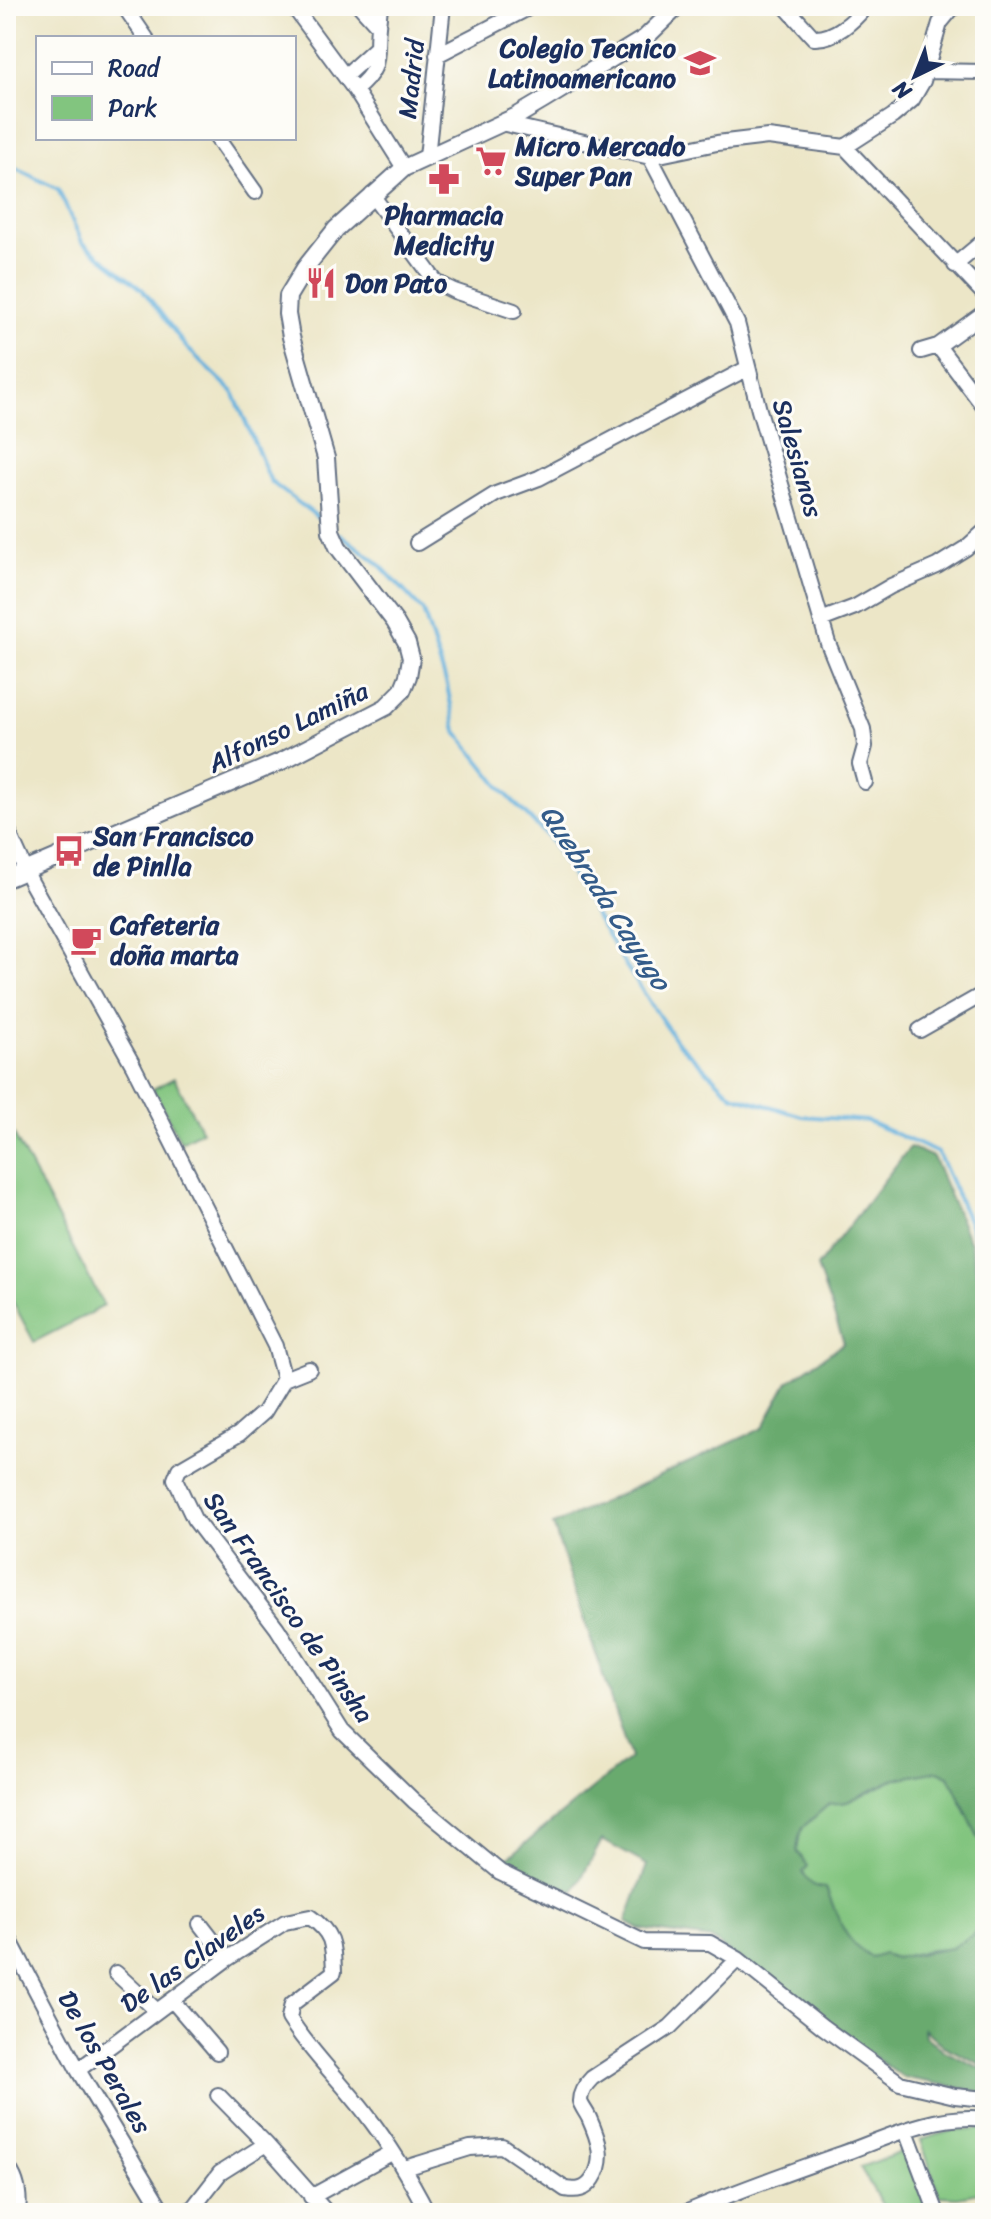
<svg xmlns="http://www.w3.org/2000/svg" width="991" height="2219" viewBox="0 0 991 2219" font-family="Sriracha,sans-serif">
<style>
.green{fill:#82c57f;stroke:#4e7a6e;stroke-width:2}
.forest{fill:#69aa6e;stroke:#426c66;stroke-width:2}
.lines{fill:none;stroke-linecap:round;stroke-linejoin:round}
.stream{stroke:#63b0dd;stroke-width:4}
.minor-casing{stroke:#646f83;stroke-width:18}
.tertiary-casing{stroke:#646f83;stroke-width:20}
.minor{stroke:#fff;stroke-width:14}
.tertiary{stroke:#fff;stroke-width:16}
.labels{text-anchor:middle;stroke-width:6;stroke-linejoin:round;paint-order:stroke}
.poi-label{font-size:26px;font-weight:bold;fill:#1b2f5e;stroke:#fdfcf7;text-anchor:start}
.street-label{font-size:26px;fill:#1b2f5e;stroke:#fdfcf7}
.water-label{font-size:28px;font-style:italic;fill:#345c8a;stroke:#fdfcf7}
</style>
<rect width="100%" height="100%" fill="#fdfcf7"/>
<filter id="ink" filterUnits="userSpaceOnUse"><feTurbulence type="fractalNoise" baseFrequency=".0125" numOctaves="2"/><feDisplacementMap in="SourceGraphic" scale="16" xChannelSelector="R" yChannelSelector="G"/><feConvolveMatrix kernelMatrix="1 2 1 2 8 2 1 2 1" color-interpolation-filters="sRGB"/></filter>
<filter id="wash" filterUnits="userSpaceOnUse"><feTurbulence type="fractalNoise" baseFrequency=".006" numOctaves="4" result="noise"/><feDisplacementMap in="SourceGraphic" scale="32" xChannelSelector="R" yChannelSelector="G"/><feGaussianBlur stdDeviation="1.8" result="paint"/><feColorMatrix in="noise" values="0 0 0 0 0 0 0 0 0 0 0 0 0 0 0 0 0 1.4 0 .05"/><feComposite in="paint" operator="in"/></filter>
<g filter="url(#wash)">
<rect width="100%" height="100%" fill="#ece6c7"/>
<path class="green" d="M174,1078l28,53 -21,11 -28,-53z
M13,1133l91,173 -70,36 -28,-53v-152z
M938,1771l11,5 36,75v71l-14,14 -20,13 -20,1 -36,8 -12,-4 -10,4 -24,-17 -33,-54 -10,-6 -9,-30 2,-14 4,-10 26,-23 18,-2 48,-23z
M985,2128v64l-28,5 -18,-1 -18,-56 33,-10z
M905,2151l24,62h-42l-27,-46z"/>
<path class="forest" d="M910,1147l23,10 37,86 15,64v544l-36,-75 -11,-5 -43,8 -48,23 -18,2 -26,23 -4,10 -2,14 11,15 -5,6c4,11 11,15 23,16 13,30 16,52 46,70l11,-4 12,4 56,-10 20,-12 14,-14v144l-42,-20 -19,-17 1,7 19,15 41,19v23l-83,-16 -191,-138 -72,-10 -13,-7 21,-57 -45,-25 -28,52 -70,-31 126,-103 -77,-233 210,-97 25,-46 56,-39 -27,-76z"/>
<g class="lines">
<path class="stream" d="M6,164l52,25 24,53 61,48 44,58 46,44 38,90 56,42
M340,534l38,29 45,48 24,74 9,46 49,62 44,45 75,125 52,78 56,54 70,21 65,5 71,32 34,76 13,51"/>
</g>
</g>
<g filter="url(#ink)">
<g class="lines">
<defs>
<path id="minor" d="M124,6l22,32
M293,6l62,84 49,78
M785,6l29,32c20,1 40,-17 52,-32
M378,26l2,-20
M437,55l95,-49
M925,71l60,1
M345,76l31,-28
M355,90c28,-23 20,-32 23,-64l-18,-20
M501,123l149,34 67,-14 51,-6 77,10 48,-31 19,-16 11,-19 17,-58 14,-17
M217,138l38,54
M845,147l140,148
M427,157l16,-151
M650,157l87,166 22,87 69,233 35,86 2,17 -5,18 5,18
M372,195l64,87 18,9 60,20
M984,197h1
M955,265l30,-25
M938,346l47,62
M921,351l17,-5 47,-34
M417,543l79,-49 43,-16 209,-110
M821,620l34,-13 36,-21 46,-20 29,-18 19,-17
M6,827l25,55 102,183 142,281 9,33 -20,33 -25,22 -60,35 -4,10 19,40 83,109 65,103 72,70 86,71 144,70 66,1 28,16 85,68 77,56 55,13 30,3
M920,1030l65,-37
M284,1379l25,-10
M200,1924l27,35
M6,1933l72,137 86,143
M116,1973l41,38
M172,2000l45,52
M78,2070l149,-111 58,-37 25,-5c23,16 23,27 24,55l-42,32 -3,14c22,35 52,63 77,96 24,31 44,64 62,99
M218,2095l48,49 61,69
M906,2131l31,82
M6,2165c11,13 14,31 12,48
M405,2168l65,-20 32,-2 63,43c12,2 21,1 28,-10 13,-20 5,-41 -4,-61 -2,-5 -8,-12 -9,-17 0,-9 6,-17 12,-23l78,-51 68,-68
M311,2197l82,-45
M189,2213l31,-40 46,-29
M685,2213c53,-23 108,-42 162,-61 43,-16 91,-39 138,-33"/>
<path id="tertiary" d="M6,879l276,-118 104,-54 16,-16 6,-15 3,-18 -4,-15 -12,-21 -57,-75 -7,-16 -5,-73 -35,-121 -4,-23 1,-18 17,-28 31,-39 68,-61 113,-52 27,-16 101,-62 33,-32"/>
</defs>
<use href="#minor" class="minor-casing"/>
<use href="#tertiary" class="tertiary-casing"/>
<use href="#minor" class="minor"/>
<use href="#tertiary" class="tertiary"/>
</g>
</g>
<defs>
<symbol id="school-bare" viewBox="-9 -9 18 18"><path d="M0-5L7-2L0 1L-7-2ZM-4 1L0 2.5L4 1V4Q0 6-4 4Z" fill="#d1495b" stroke="#fdfcf7" stroke-width="2.5" paint-order="stroke"/></symbol>
<symbol id="supermarket-bare" viewBox="-9 -9 18 18"><path d="M-6-5.5h2.5l.6 2H6L4.5 2H-2.5L-4.4-4H-6ZM-1.5 3.2a1.3 1.3 0 1 0 .1 0ZM3 3.2a1.3 1.3 0 1 0 .1 0Z" fill="#d1495b" stroke="#fdfcf7" stroke-width="2.5" paint-order="stroke"/></symbol>
<symbol id="pharmacy-bare" viewBox="-9 -9 18 18"><path d="M-2-6h4v4h4v4h-4v4h-4v-4h-4v-4h4Z" fill="#d1495b" stroke="#fdfcf7" stroke-width="2.5" paint-order="stroke"/></symbol>
<symbol id="restaurant-bare" viewBox="-9 -9 18 18"><path d="M-5-6h1v4h1v-4h1v4h1v-4h1v5L-1.5 .5V6h-2V.5L-5-1ZM5-6V6H3V1.5H1.5Q1.5-4 5-6Z" fill="#d1495b" stroke="#fdfcf7" stroke-width="2.5" paint-order="stroke"/></symbol>
<symbol id="bus-bare" viewBox="-9 -9 18 18"><path d="M-5-6H5V4H4V6H2V4H-2V6H-4V4H-5ZM-3.5-4V0h7V-4ZM-3.5 1.2v1.5H-2V1.2ZM2 1.2v1.5H3.5V1.2Z" fill="#d1495b" stroke="#fdfcf7" stroke-width="2.5" paint-order="stroke"/></symbol>
<symbol id="cafe-bare" viewBox="-9 -9 18 18"><path d="M-5.5-4.5H6V0H3Q3 3.5 0 3.5H-2.5Q-5.5 3.5-5.5 0ZM3-3.2v2h1.7v-2ZM-6 4.5H4V6H-6Z" fill="#d1495b" stroke="#fdfcf7" stroke-width="2.5" paint-order="stroke"/></symbol>
</defs>
<g fill-rule="evenodd">
<use href="#school-bare" x="678" y="41" width="44" height="44"/>
<use href="#supermarket-bare" x="469" y="139" width="44" height="44"/>
<use href="#pharmacy-bare" x="422" y="157" width="44" height="44"/>
<use href="#restaurant-bare" x="299" y="261" width="44" height="44"/>
<use href="#bus-bare" x="47" y="829" width="44" height="44"/>
<use href="#cafe-bare" x="64" y="918" width="44" height="44"/>
</g>
<g class="labels">
<g class="poi-label">
<text x="676" y="57" text-anchor="end">Colegio Tecnico<tspan x="676" dy="30">Latinoamericano</tspan></text>
<text x="515" y="155">Micro Mercado<tspan x="515" dy="30">Super Pan</tspan></text>
<text x="444" y="224" text-anchor="middle">Pharmacia<tspan x="444" dy="30">Medicity</tspan></text>
<text x="345" y="292">Don Pato</text>
<text x="93" y="845">San Francisco<tspan x="93" dy="30">de Pinlla</tspan></text>
<text x="110" y="934">Cafeteria<tspan x="110" dy="30">doña marta</tspan></text>
</g>
<g class="street-label">
<text transform="translate(411 79) rotate(-84)" y="9">Madrid</text>
<text transform="translate(798 458) rotate(74)" y="9">Salesianos</text>
<text transform="translate(288 727) rotate(-26)" y="9">Alfonso Lamiña</text>
<text transform="translate(289 1607) rotate(55)" y="9">San Francisco de Pinsha</text>
<text transform="translate(192 1958) rotate(-35)" y="9">De las Claveles</text>
<text transform="translate(105 2062) rotate(60)" y="9">De los Perales</text>
</g>
<g class="water-label">
<text transform="translate(606 897) rotate(57)" y="10">Quebrada Cayugo</text>
</g>
</g>
<rect width="991" height="2219" fill="none" stroke="#fdfcf7" stroke-width="32"/>
<rect x="36" y="36" width="260" height="104" fill="#fdfcf7" stroke="#a3aaba" stroke-width="2"/>
<rect x="52" y="62" width="40" height="12" fill="#ffffff" stroke="#a3aaba" stroke-width="2"/>
<text x="108" y="76" font-size="24" fill="#1b2f5e">Road</text>
<rect x="52" y="96" width="40" height="24" fill="#82c57f" stroke="#a3aaba" stroke-width="2"/>
<text x="108" y="116" font-size="24" fill="#1b2f5e">Park</text>
<g transform="translate(915 76) rotate(223)" stroke="#fdfcf7" stroke-width="6" paint-order="stroke">
<path d="M0-6L14 30L0 20L-14 30Z" fill="#1b2f5e"/>
<text y="-12" font-size="22" font-weight="bold" text-anchor="middle" fill="#1b2f5e">N</text>
</g>
</svg>
